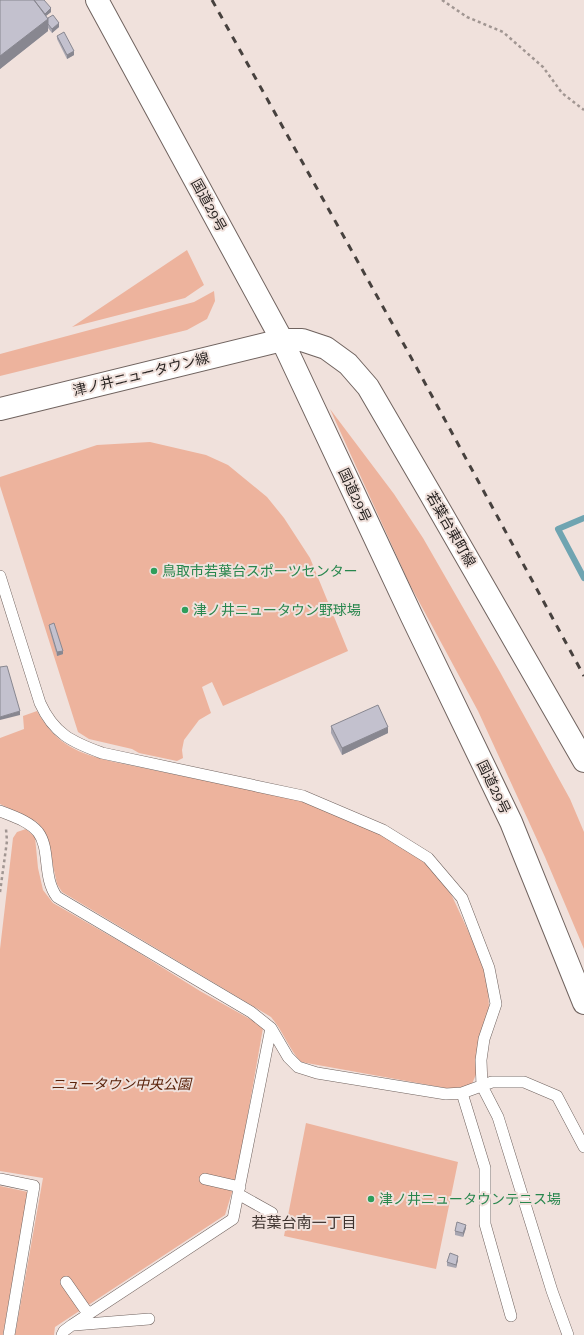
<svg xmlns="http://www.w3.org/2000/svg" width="584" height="1335" viewBox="0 0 584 1335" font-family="'Roboto Serif','Noto Sans JP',serif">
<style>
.green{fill:#edb39d}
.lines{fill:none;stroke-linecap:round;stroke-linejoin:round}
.stream{stroke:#6fa4b1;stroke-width:6}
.lane-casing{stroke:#70635f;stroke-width:12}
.secondary-casing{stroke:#70635f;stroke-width:24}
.highway-casing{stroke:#70635f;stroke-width:24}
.path{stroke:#a19692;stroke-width:2.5;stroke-dasharray:3 3;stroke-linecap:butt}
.lane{stroke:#fff;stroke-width:11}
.secondary{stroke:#fff;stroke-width:22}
.highway{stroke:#fff;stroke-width:22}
.rail{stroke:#47413e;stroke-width:3;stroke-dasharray:7 7;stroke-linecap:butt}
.wall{fill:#a8a6b1}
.shaded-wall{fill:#888790}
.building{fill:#c3c1ce;stroke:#888790}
.leisure-dot{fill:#2e9e5b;stroke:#f0e1dc;stroke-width:1.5}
.labels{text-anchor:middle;stroke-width:4;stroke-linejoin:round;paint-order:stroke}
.street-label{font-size:14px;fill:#2a2523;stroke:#f0e1dc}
.leisure-label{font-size:14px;fill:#27864d;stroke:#f0e1dc;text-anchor:start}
.park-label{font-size:14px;font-style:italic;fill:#59220a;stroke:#f0e1dc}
.neighbourhood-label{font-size:15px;fill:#3d322e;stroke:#f0e1dc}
</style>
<rect width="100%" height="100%" fill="#f0e1dc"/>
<path class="green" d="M187,250l17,35 -19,13 -113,29z
M214,291l1,10 -8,18 -20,11 -187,46v-22l194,-52z
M330,409l64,85 29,44 77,134 70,127 14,33v117l-39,-92 -67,-146 -69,-128z
M150,442l56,13 22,10 39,32 17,21 26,40 38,93 -125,55 -11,-24 -10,5 9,26 -12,7 -15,20 -2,10 1,8 -6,3 -38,-8 -7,-4 -43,-10 -11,-7 -78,-246v-9l97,-32z
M37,711c20,35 41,42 77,51l186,38 30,10 66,32 29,18 14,18 13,18 19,41 14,36 3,15 1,20 -12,64 -5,12 -10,4 -11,1 -150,-27c-12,-13 -18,-31 -30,-45l-209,-125 -5,-8 -11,-50 -9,-12 -37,-18v-66l24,-9 -1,-13z
M26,829l9,8 3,31 5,22 10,13 78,45 69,43 57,32 6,5 -27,154 -33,-8 -2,8 32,7 -8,26 -170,112 -1,8h-39l28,-157 -43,-7v-222l13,-111 4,-6z
M306,1123l152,39 -22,107 -152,-33z
M0,1186l28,6 -25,143h-3z"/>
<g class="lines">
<path class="stream" d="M584,518l-26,11 26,49"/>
<defs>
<path id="lane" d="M0,576l40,127c14,31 32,39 62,50l201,43 80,34 45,28 34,40 27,70 7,36 -12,35 -3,21 1,26 16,31 54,174 16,44
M0,811c12,5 29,10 38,21 13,17 4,45 19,65l194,115 20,16 17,29 10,10 19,6 129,21 16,-1 30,-11h32l33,14 27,51
M462,1093l23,75v56l26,92
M0,1179l34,7 -25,149
M205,1179l35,8
M238,1194l34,19
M66,1282l23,33
M74,1325l75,-6
M62,1335l2,-4 8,-6 161,-106 38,-191"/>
<path id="secondary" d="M0,409l282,-69h20l24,8 22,16 20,23 63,108 153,266"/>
<path id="highway" d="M97,0l185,340 130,277 99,205 73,181"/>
</defs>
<use href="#lane" class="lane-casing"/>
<use href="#secondary" class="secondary-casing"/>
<use href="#highway" class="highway-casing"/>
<path class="path" d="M442,0l25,17 36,15 40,35 19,26 22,17
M0,892l7,-51 -1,-12"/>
<use href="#lane" class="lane"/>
<use href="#secondary" class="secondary"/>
<use href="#highway" class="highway"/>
<path class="rail" d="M212,0l195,350 177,326"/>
</g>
<path class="wall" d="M0,0l51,12 -5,4 2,2 11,9 -7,6 -4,-5v3l-48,38z
M57,36l17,19 -7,4 -10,-20z
M49,625l14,29 -6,2 -8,-28z
M331,726l57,7 -46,22 -11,-22z
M466,1228l-3,9 -8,-2v-4z
M458,1260l-2,8 -9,-2v-4z"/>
<path class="shaded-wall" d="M51,8v4l-9,7v-4z
M48,19v12l-48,38v-13z
M59,23v4l-7,6v-4z
M74,51v4l-7,4v-4z
M63,651v3l-6,2v-4z
M20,711v4l-20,5v-3z
M388,727v6l-46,22v-7z
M466,1225v3l-3,9v-4z
M458,1256v4l-2,8v-3z"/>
<path class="building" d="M0,0h34l14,19 -48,37z
M34,0h10l7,8 -6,6z
M53,15l6,8 -7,6 -4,-5v-6z
M64,32l10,19 -7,4 -10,-19z
M54,623l9,28 -6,1 -8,-27z
M7,666l13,45 -20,6v-50z
M378,705l10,22 -46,21 -11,-22z
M457,1222l9,3 -3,8 -8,-2z
M450,1253l8,3 -2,9 -9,-3z"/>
<g class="leisure-dot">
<circle cx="154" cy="571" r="4"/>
<circle cx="185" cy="610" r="4"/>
<circle cx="371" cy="1199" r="4"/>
</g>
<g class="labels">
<g class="street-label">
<text transform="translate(209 205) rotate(61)" y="5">国道29号</text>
<text transform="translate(141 374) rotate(-14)" y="5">津ノ井ニュータウン線</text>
<text transform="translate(355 495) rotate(65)" y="5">国道29号</text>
<text transform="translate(451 529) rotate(60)" y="5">若葉台東町線</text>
<text transform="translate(494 787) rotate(64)" y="5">国道29号</text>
</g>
<g class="leisure-label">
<text x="162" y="576">鳥取市若葉台スポーツセンター</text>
<text x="193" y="615">津ノ井ニュータウン野球場</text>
<text x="379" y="1204">津ノ井ニュータウンテニス場</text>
</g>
<g class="park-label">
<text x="121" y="1089">ニュータウン中央公園</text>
</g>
<g class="neighbourhood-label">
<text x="304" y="1228">若葉台南一丁目</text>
</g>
</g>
</svg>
